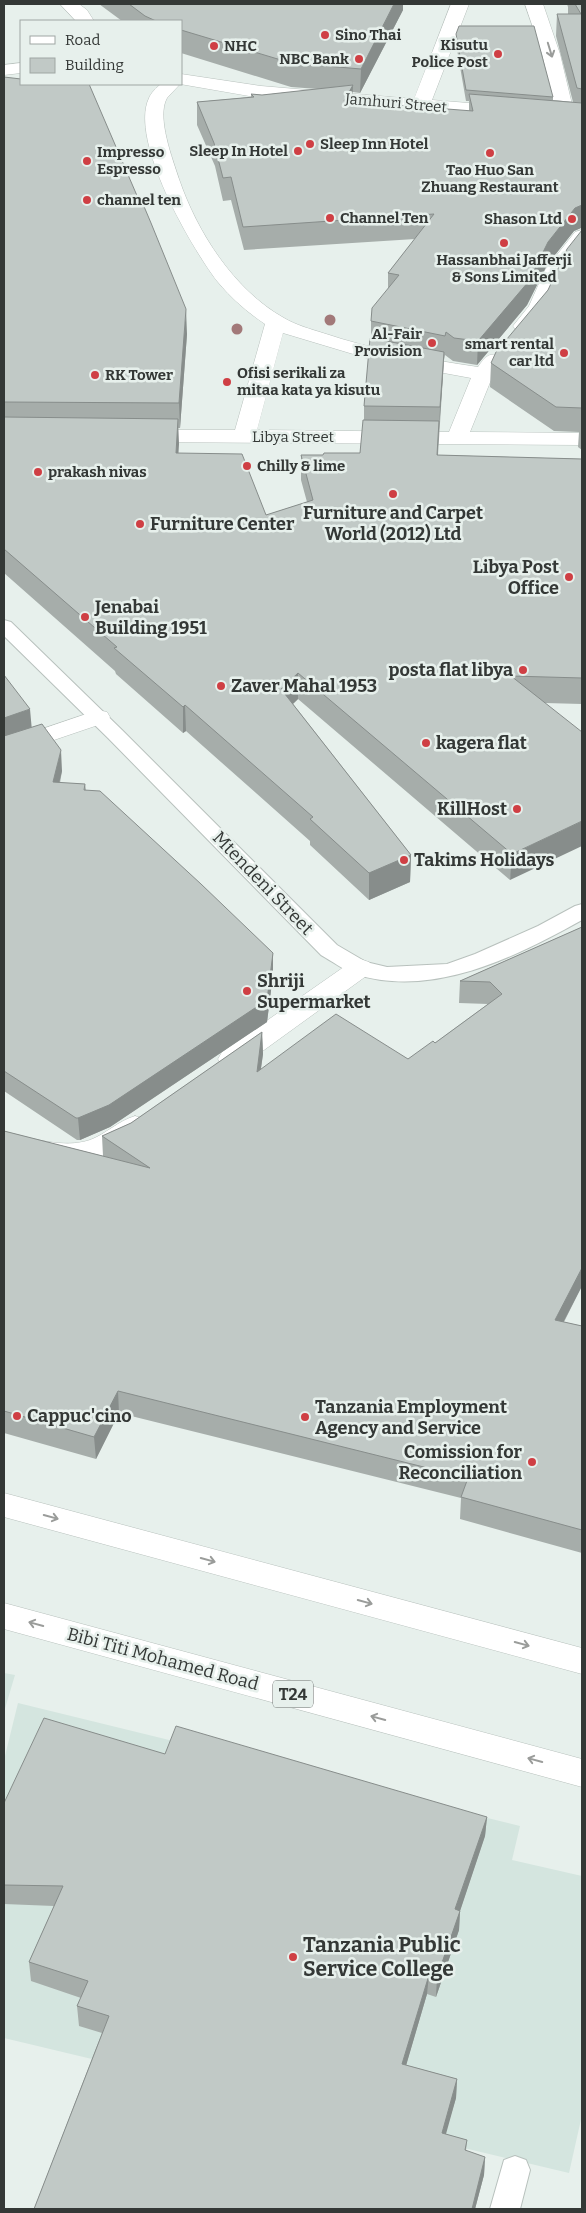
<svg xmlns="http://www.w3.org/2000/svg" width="586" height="2213" viewBox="0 0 586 2213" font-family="Bitter,serif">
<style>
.built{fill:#d4e5df}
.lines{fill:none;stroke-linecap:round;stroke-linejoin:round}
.lane-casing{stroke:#b8c1bd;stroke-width:2}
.street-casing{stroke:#b8c1bd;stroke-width:1}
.secondary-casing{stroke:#b8c1bd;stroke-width:1}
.highway-casing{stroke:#b8c1bd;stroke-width:1}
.lane{fill:#fff;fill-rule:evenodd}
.street{fill:#fff;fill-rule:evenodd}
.secondary{fill:#fff;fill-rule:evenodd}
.highway{fill:#fff;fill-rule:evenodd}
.tree{fill:#a27979}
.wall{fill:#a6adaa}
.shaded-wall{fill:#878d8b}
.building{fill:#c1c9c6;stroke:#878d8b}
.oneway{stroke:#9a9c9a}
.poi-dot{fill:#cf3f44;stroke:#e7f0ec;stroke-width:2}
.labels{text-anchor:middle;stroke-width:5;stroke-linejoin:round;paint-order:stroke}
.far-poi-label{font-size:15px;font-weight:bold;fill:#343836;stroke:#e7f0ec;text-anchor:start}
.far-street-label{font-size:15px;fill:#343836;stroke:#e7f0ec}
.shield{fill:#e7f0ec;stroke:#6a6f6d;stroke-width:1}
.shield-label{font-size:16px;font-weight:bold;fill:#343836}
.poi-label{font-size:18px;font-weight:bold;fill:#343836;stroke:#e7f0ec;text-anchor:start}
.street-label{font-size:18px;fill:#343836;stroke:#e7f0ec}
.near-poi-label{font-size:21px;font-weight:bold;fill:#343836;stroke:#e7f0ec;text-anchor:start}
</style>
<rect width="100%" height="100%" fill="#e7f0ec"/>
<path class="built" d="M4,1673l11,2 -11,37z
M18,1703l502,123 -8,34 70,16v239l-13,58 -565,-135v-278z"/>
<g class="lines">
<defs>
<path id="lane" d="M4,620l7,2 111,108 215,215 29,17 21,5 60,-3 28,-10 63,-28 37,-20 7,-2v16c-67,37 -149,79 -227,54 -12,-4 -23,-13 -34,-19l-213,-217 -104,-102z
M515,2156l11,4 4,10 -10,39h-30l14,-49z"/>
<path id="street" d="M451,4h18l-37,96 73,6 7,2 2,4 -2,4 -7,2 -244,-20 -81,-14c-4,5 -9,9 -13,14 -11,19 6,62 12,81 18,53 55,111 105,139 12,7 26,11 39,15 50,17 102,26 155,34 7,-10 11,-15 23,-11l3,4 -11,15 -23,57 112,1v12l-442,-3 -8,-1 -3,-5 3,-5 8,-1h95l30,-106c-18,-12 -34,-26 -48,-43 -26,-34 -88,-141 -68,-183 2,-5 7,-10 12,-14h20v-10l80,12 153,13zM283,333l90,27 98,18 -22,54 -192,-2z
M525,4h18l17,50 15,63 -2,4 -7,2 -7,-2 -2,-4 -15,-63z
M582,230c0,5 2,14 0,19 -3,8 -12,14 -17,21 -12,18 -21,67 -49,60l-3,-4 16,-20 16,-36 30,-38z
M98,710l9,2 3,5 -3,5 -103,35v-15z
M360,959l9,3 4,6 -4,6 -127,92 -10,2 -10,-2 -4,-7 4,-7 129,-90z
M135,1116l10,3 4,7c-6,9 -15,14 -24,20 -39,23 -79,15 -121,6v-20c26,6 60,17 86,8 16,-6 28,-19 45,-24z"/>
<path id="secondary" d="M60,4h19l8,6 7,11h-18z
M21,63v10l-17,2v-10z"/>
<path id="highway" d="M4,1493l578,155v26l-578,-157z
M4,1603l578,156v28l-578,-158z"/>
</defs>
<use href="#lane" class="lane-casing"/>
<use href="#street" class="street-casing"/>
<use href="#secondary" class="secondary-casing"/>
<use href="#highway" class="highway-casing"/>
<use href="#lane" class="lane"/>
<use href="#street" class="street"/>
<use href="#secondary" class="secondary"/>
<use href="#highway" class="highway"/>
</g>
<g class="tree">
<circle cx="330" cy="320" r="5.5"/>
<circle cx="237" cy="329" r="5.5"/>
</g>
<path class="wall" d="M99,4h304v6l-43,83 -7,-1v10l116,9v-10h-3l-10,-57v-10l97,63v3l20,2 -17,-66 1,-22h11v-7l-1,-3h15v225l-1,-1 -7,3 -27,34 -20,40 -50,60 -24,-4 -8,-6 -1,5 -6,95 144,4v245l-37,-1 -35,177 -212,-181 -5,5 118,151 -1,27 -41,18 -59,-55v-4l-124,-110 -3,2 -67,-59 -1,-3 -111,-98v-496l183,257 -7,94h-2v25l88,62 41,-13 -6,-22v-25h22l37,-2 4,-33v-14l7,-68v-17l17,-32v-16l27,-34 -171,11 -13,-50 -8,1 -8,-35 -18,-41v-23l54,-5v-3l11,1 56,-6 -27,-2 -110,-34v-32h-59z
M582,230v220l-4,-3 1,-15 -25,-1 -64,-44 1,-24 57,-73z
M4,675l27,52 31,44 -2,12 25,1 1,6 187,163v22l-6,47 -157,105 -30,13h-3l-73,-49z
M582,927v359l-18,36 18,4v227l-122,-34 1,-21 -342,-85 -23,46 -92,-26v-302l99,25 -1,-20 29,-13 131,-91 1,22 -2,15 147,-10 27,-16 53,-39 -29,-1 1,-22z
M165,1754l322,63 -2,19 -25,75 -1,19 -23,67 -9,-3 -21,71 51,14 -1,19 -11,36 22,6 -1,11 19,6 -1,18 -9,34h-441l68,-176 -23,-7 -2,-20 4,-8 -50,-17 -2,-19 25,-56 -50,-2v-101z"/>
<path class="shaded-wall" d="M394,4h9v6l-43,83 1,-24z
M353,85l-1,23 -8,-7z
M582,205l-1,23 -7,3 -27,34 -20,40 -50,60 1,-24 70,-99 27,-34z
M186,309l1,25 -7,94 -1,-25z
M444,352l-1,23 -4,55 1,-23z
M178,419l1,25 -2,34 -1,-25z
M439,421l-1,25 -2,34 1,-25z
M298,673v26l-17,16v-26z
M185,705l1,26 -3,2v-26z
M30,709l2,22 -28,9v-22z
M61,750l1,21 -8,33 -1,-22z
M582,821v25l-72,34 2,-26z
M411,855l-1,27 -41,18v-27z
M273,953v22l-6,47 -157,105 -30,13 -2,-22z
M262,1032l1,22 -6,40v-22z
M582,1268v18l-29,56 2,-22z
M118,1391l1,22 -23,46 -2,-22z
M487,1817l-2,19 -25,75 -1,19 -23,67 1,-20 18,-68z
M429,1975l-2,19 -26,89 1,-19z
M457,2079l-1,19 -15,54 1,-19z
M485,2157l-1,18 -9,34h-3z"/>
<path class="building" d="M129,4h265l-33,65 -70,-6 -110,-33v-9h-25l-11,-5z
M575,4h7v85l-5,-1 -20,-74h24z
M459,26h75l19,71 -87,-7 -10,-56z
M4,77l17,2v5h68l49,114 2,-1 11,26 35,86 -7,94 -175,-1z
M353,85l-9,16 129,10 -4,-17 113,9v102l-7,3 -27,34 -19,39 -51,60 -24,-3 -8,-6 -1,4 -74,-15 1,-13 27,-33 -11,-2 46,-59 -191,13 -12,-50 -8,1 -9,-35 -17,-41 57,-5 -3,-3 11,1z
M582,230v178l-26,-1 -65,-44 5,-11 52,-62 19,-41z
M370,338l74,14 -4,55 -76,-1z
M4,417l174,2 -2,34 66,1 24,61 47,-15 -12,-45h22l1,-2h36l3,-33 76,1 -2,34 145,4v219l-71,-2 71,56v89l-70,33 -214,-181 -17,16 130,166 -42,18 -59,-54 3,-2 -128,-112 -2,2 -69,-59 3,-1 -113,-98z
M4,675l26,34 -26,9z
M42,724l19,26 -8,32 32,2 -1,6 16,1 101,93 72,69 -6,47 -158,105 -31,13h-2l-72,-47v-335z
M582,927v341l-27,52 27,6v204l-121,-33 7,-19 -350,-87 -24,46 -90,-26v-280l146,37 -48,-32 29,-13 131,-91 -5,40 79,-58 72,45 25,-18 2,2 67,-49 -12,-12 -30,-1z
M44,1718l121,36 11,-28 311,91 -32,92 5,2 -23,66 -8,-2 -27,89 55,15 -15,54 25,7 -2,10 20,7 -13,52h-438l75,-193 -32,-10 11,-25 -59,-19 34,-76 -59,-1v-82z"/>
<defs><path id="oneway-shaft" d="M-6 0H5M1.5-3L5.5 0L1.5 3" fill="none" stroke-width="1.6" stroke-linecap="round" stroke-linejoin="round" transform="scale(1.25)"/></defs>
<g class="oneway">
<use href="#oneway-shaft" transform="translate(550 50) rotate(73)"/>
<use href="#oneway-shaft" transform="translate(51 1517) rotate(15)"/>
<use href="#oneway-shaft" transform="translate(208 1560) rotate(15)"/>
<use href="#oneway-shaft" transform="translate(365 1602) rotate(15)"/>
<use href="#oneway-shaft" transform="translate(36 1624) rotate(-165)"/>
<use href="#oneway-shaft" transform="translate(522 1644) rotate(15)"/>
<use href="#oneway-shaft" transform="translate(378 1718) rotate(-165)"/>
<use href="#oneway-shaft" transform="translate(535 1760) rotate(-165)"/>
</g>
<g class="poi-dot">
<circle cx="325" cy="35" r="5"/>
<circle cx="214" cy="46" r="5"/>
<circle cx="498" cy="54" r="5"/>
<circle cx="359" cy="59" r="5"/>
<circle cx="310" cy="144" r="5"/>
<circle cx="298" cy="151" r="5"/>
<circle cx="490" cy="153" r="5"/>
<circle cx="87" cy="161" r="5"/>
<circle cx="87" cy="200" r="5"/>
<circle cx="330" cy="218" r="5"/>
<circle cx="572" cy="219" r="5"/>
<circle cx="504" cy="243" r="5"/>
<circle cx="432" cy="343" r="5"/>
<circle cx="564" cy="353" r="5"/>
<circle cx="95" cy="375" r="5"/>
<circle cx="227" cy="382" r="5"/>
<circle cx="247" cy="466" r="5"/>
<circle cx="38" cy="472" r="5"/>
<circle cx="393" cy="494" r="5"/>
<circle cx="140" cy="524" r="5"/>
<circle cx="569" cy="577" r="5"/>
<circle cx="85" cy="617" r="5"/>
<circle cx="523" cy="670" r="5"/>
<circle cx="221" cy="686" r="5"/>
<circle cx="426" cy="743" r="5"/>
<circle cx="517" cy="809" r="5"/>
<circle cx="404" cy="860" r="5"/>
<circle cx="247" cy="991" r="5"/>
<circle cx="17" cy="1416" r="5"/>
<circle cx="305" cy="1417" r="5"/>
<circle cx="532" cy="1462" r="5"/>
<circle cx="293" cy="1957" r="5"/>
</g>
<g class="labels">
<g class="far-poi-label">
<text x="335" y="40">Sino Thai</text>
<text x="488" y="50" text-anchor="end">Kisutu<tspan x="488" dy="17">Police Post</tspan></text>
<text x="224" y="51">NHC</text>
<text x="349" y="64" text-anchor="end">NBC Bank</text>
<text x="320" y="149">Sleep Inn Hotel</text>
<text x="288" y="156" text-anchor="end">Sleep In Hotel</text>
<text x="97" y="157">Impresso<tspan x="97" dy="17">Espresso</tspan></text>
<text x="490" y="175" text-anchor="middle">Tao Huo San<tspan x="490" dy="17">Zhuang Restaurant</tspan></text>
<text x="97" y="205">channel ten</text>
<text x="340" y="223">Channel Ten</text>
<text x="562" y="224" text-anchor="end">Shason Ltd</text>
<text x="504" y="265" text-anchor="middle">Hassanbhai Jafferji<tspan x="504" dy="17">&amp; Sons Limited</tspan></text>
<text x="422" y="339" text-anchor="end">Al-Fair<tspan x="422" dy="17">Provision</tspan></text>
<text x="554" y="349" text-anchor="end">smart rental<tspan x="554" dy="17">car ltd</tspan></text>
<text x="237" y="378">Ofisi serikali za<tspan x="237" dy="17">mitaa kata ya kisutu</tspan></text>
<text x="105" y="380">RK Tower</text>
<text x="257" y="471">Chilly &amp; lime</text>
<text x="48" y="477">prakash nivas</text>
</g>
<g class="far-street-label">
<text transform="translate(396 103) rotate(5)" y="5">Jamhuri Street</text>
<text x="293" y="442">Libya Street</text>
</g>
<rect class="shield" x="273" y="1680.5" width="40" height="27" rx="4"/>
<g class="shield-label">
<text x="293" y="1700">T24</text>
</g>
<g class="poi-label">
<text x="393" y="519" text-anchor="middle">Furniture and Carpet<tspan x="393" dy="21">World (2012) Ltd</tspan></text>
<text x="150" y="530">Furniture Center</text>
<text x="559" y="573" text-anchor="end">Libya Post<tspan x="559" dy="21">Office</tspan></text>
<text x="95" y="613">Jenabai<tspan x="95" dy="21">Building 1951</tspan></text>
<text x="513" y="676" text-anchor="end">posta flat libya</text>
<text x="231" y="692">Zaver Mahal 1953</text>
<text x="436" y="749">kagera flat</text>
<text x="507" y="815" text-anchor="end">KillHost</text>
<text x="414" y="866">Takims Holidays</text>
<text x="257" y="987">Shriji<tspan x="257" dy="21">Supermarket</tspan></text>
<text x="315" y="1413">Tanzania Employment<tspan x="315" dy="21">Agency and Service</tspan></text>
<text x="27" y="1422">Cappuc'cino</text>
<text x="522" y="1458" text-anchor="end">Comission for<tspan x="522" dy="21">Reconciliation</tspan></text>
</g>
<g class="street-label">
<text transform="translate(263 883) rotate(46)" y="6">Mtendeni Street</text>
<text transform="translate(163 1659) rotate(15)" y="6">Bibi Titi Mohamed Road</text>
</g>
<g class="near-poi-label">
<text x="303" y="1952">Tanzania Public<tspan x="303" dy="24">Service College</tspan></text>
</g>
</g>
<rect width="586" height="2213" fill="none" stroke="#343836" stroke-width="10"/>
<rect x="20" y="20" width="162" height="65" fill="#e7f0ec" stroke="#9fa6a3"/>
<rect x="30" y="36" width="25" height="8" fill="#ffffff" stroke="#9fa6a3"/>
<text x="65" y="45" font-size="15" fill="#343836">Road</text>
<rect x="30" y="58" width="25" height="15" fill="#c1c9c6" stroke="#9fa6a3"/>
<text x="65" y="70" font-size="15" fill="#343836">Building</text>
</svg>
